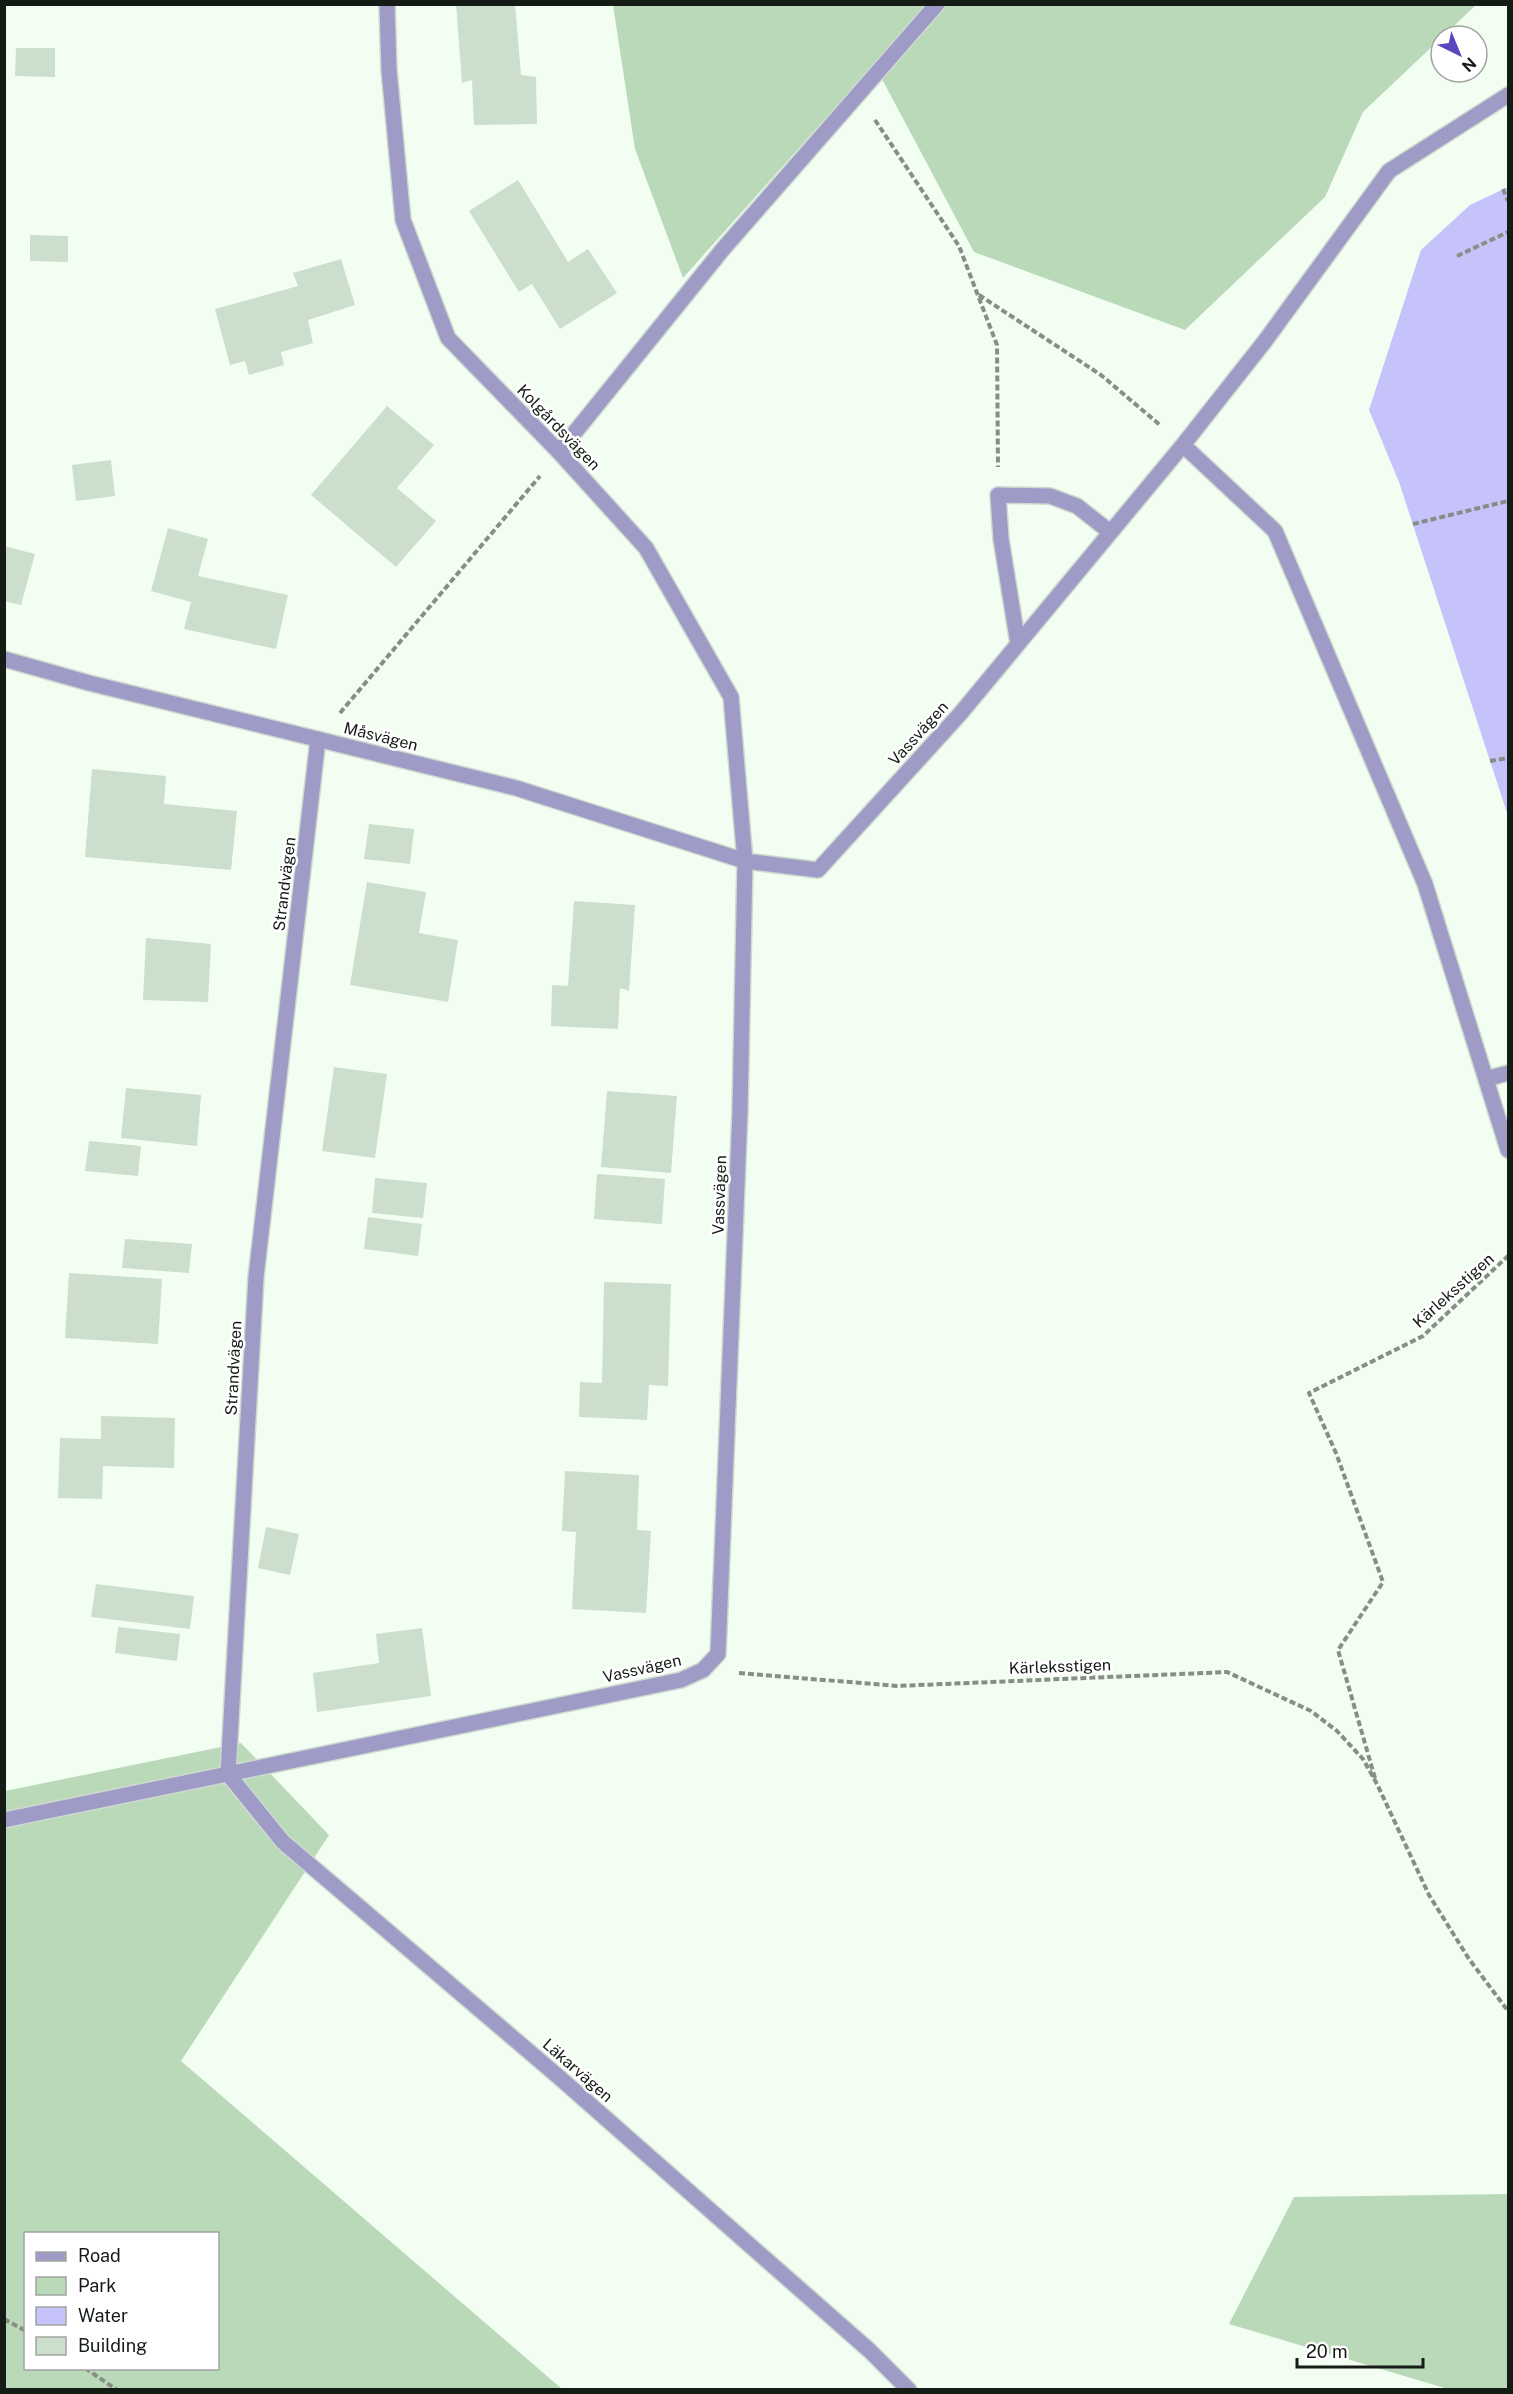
<svg xmlns="http://www.w3.org/2000/svg" width="1513" height="2394" viewBox="0 0 1513 2394" font-family="'Public Sans',sans-serif">
<style>
.green{fill:#b9d9b9;fill-rule:evenodd}
.water{fill:#c5c3fa}
.building{fill:#ccdecc}
.lines{fill:none;stroke-linecap:round;stroke-linejoin:round}
.minor-casing{stroke:#cfdacf;stroke-width:18}
.path{stroke:#868e86;stroke-width:4;stroke-dasharray:6 3;stroke-linecap:butt}
.minor{stroke:#9e9cc7;stroke-width:15}
.labels{text-anchor:middle;stroke-width:5;stroke-linejoin:round;paint-order:stroke}
.street-label{font-size:16px;fill:#151b15;stroke:#fff}
</style>
<rect width="100%" height="100%" fill="#f3fef3"/>
<path class="green" d="M613,5h863l-113,107 -38,85 -140,133 -211,-78 -100,-188 -191,214 -48,-129z
M241,1743l88,92 -148,226 381,328 -557,1v-599zM26,2234h192v134h-192z
M1508,2194v195h-60l-219,-65 65,-127z"/>
<path class="water" d="M1508,187v629l-109,-334 -30,-72 52,-160 49,-45z"/>
<path class="building" d="M456,4h59l6,71 15,2 1,47 -63,1 -2,-45 -10,3z
M16,48h39v29l-40,-1z
M518,180l50,82 20,-13 29,44 -57,36 -28,-45 -13,8 -50,-81z
M30,235l38,1v26l-38,-1z
M341,259l14,46 -47,15 5,23 -32,9 3,13 -35,10 -4,-14 -15,4 -15,-56 83,-23 -5,-13z
M387,406l47,39 -37,43 39,33 -40,46 -85,-72z
M111,460l4,36 -39,5 -4,-36z
M168,528l40,11 -10,37 90,19 -12,54 -92,-20 7,-27 -40,-11z
M4,546l31,8 -14,51 -17,-4z
M92,769l74,7 -2,28 73,7 -6,59 -146,-13z
M369,824l45,5 -4,35 -46,-5z
M367,882l59,10 -7,41 39,7 -10,62 -98,-17z
M574,901l61,4 -6,86 -9,-3 -2,41 -67,-3 1,-41 16,1z
M146,938l65,6 -3,58 -65,-2z
M334,1067l53,7 -12,84 -53,-7z
M126,1088l75,7 -4,51 -76,-8z
M607,1091l70,5 -6,77 -70,-6z
M89,1141l52,5 -3,30 -53,-5z
M597,1174l68,5 -3,45 -68,-5z
M375,1178l52,5 -4,35 -51,-5z
M368,1217l54,7 -4,32 -54,-7z
M125,1239l67,5 -3,29 -67,-5z
M69,1273l93,6 -4,65 -93,-6z
M604,1282l67,2 -3,102 -19,-1 -2,35 -68,-3 1,-35 22,1z
M101,1416l74,2 -1,50 -71,-2 -1,33 -44,-1 2,-60 41,1z
M565,1471l74,4 -2,55 14,1 -5,82 -74,-4 4,-77 -14,-1z
M266,1527l33,7 -9,41 -32,-7z
M96,1584l98,12 -4,33 -99,-12z
M118,1627l62,7 -3,27 -62,-8z
M422,1628l9,68 -114,16 -4,-39 66,-10 -3,-29z"/>
<g class="lines">
<defs>
<path id="minor" d="M387,4l2,66 14,150 45,118 111,114 87,96 85,149 14,164 -5,250 -22,543 -15,16 -22,10 -453,94 55,68 277,236 310,273 39,39
M1183,445l92,86 150,353 83,266
M559,452l164,-203 214,-245
M1018,644l-17,-105 -3,-44 52,1 27,10 33,26
M4,659l85,24 427,105 229,73 73,9 142,-156 223,-269 82,-104 124,-170 119,-76
M1486,1079l22,-6
M4,1820l224,-46 28,-497 62,-538"/>
</defs>
<use href="#minor" class="minor-casing"/>
<path class="path" d="M875,120l84,126 38,99 1,122
M1503,189l5,12
M1457,256l51,-24
M979,295l122,80 59,50
M1413,524l95,-23
M340,713l200,-237
M1490,761l18,-3
M739,1673l158,13 330,-14 84,39 26,20 26,28 14,25 52,111 40,64 39,52
M1375,1778l-37,-128 45,-68 -47,-129 -27,-60 114,-57 85,-80
M4,2319l22,12
M85,2368l32,22"/>
<use href="#minor" class="minor"/>
</g>
<g class="labels">
<g class="street-label">
<text transform="translate(559 427) rotate(46)" y="6">Kolgårdsvägen</text>
<text transform="translate(918 733) rotate(-48)" y="6">Vassvägen</text>
<text transform="translate(381 736) rotate(14)" y="6">Måsvägen</text>
<text transform="translate(284 884) rotate(-83)" y="6">Strandvägen</text>
<text transform="translate(719 1195) rotate(-88)" y="6">Vassvägen</text>
<text transform="translate(1453 1290) rotate(-42)" y="6">Kärleksstigen</text>
<text transform="translate(233 1368) rotate(-87)" y="6">Strandvägen</text>
<text transform="translate(1060 1666) rotate(-2)" y="6">Kärleksstigen</text>
<text transform="translate(642 1668) rotate(-13)" y="6">Vassvägen</text>
<text transform="translate(578 2070) rotate(41)" y="6">Läkarvägen</text>
</g>
</g>
<rect width="1513" height="2394" fill="none" stroke="#151b15" stroke-width="12"/>
<rect x="24" y="2232" width="195" height="138" fill="#ffffff" stroke="#a1a4a1" stroke-width="1.5"/>
<rect x="36" y="2252" width="30" height="9" fill="#9e9cc7" stroke="#a1a4a1" stroke-width="1.5"/>
<text x="78" y="2262" font-size="18" fill="#151b15">Road</text>
<rect x="36" y="2277" width="30" height="18" fill="#b9d9b9" stroke="#a1a4a1" stroke-width="1.5"/>
<text x="78" y="2292" font-size="18" fill="#151b15">Park</text>
<rect x="36" y="2307" width="30" height="18" fill="#c5c3fa" stroke="#a1a4a1" stroke-width="1.5"/>
<text x="78" y="2322" font-size="18" fill="#151b15">Water</text>
<rect x="36" y="2337" width="30" height="18" fill="#ccdecc" stroke="#a1a4a1" stroke-width="1.5"/>
<text x="78" y="2352" font-size="18" fill="#151b15">Building</text>
<g transform="translate(1459 54) rotate(137)"><circle r="28" fill="#ffffff" stroke="#a1a4a1" stroke-width="1.5"/>
<path d="M0-4.5L10 22L0 15L-10 22Z" fill="#5c46be"/>
<text y="-9" font-size="16" font-weight="bold" text-anchor="middle" fill="#151b15">N</text>
</g>
<path d="M1297 2358v9h126v-9" fill="none" stroke="#151b15" stroke-width="3"/>
<text x="1306" y="2358" font-size="18" fill="#151b15" stroke="#ffffff" stroke-width="4.5" paint-order="stroke">20 m</text>
</svg>
